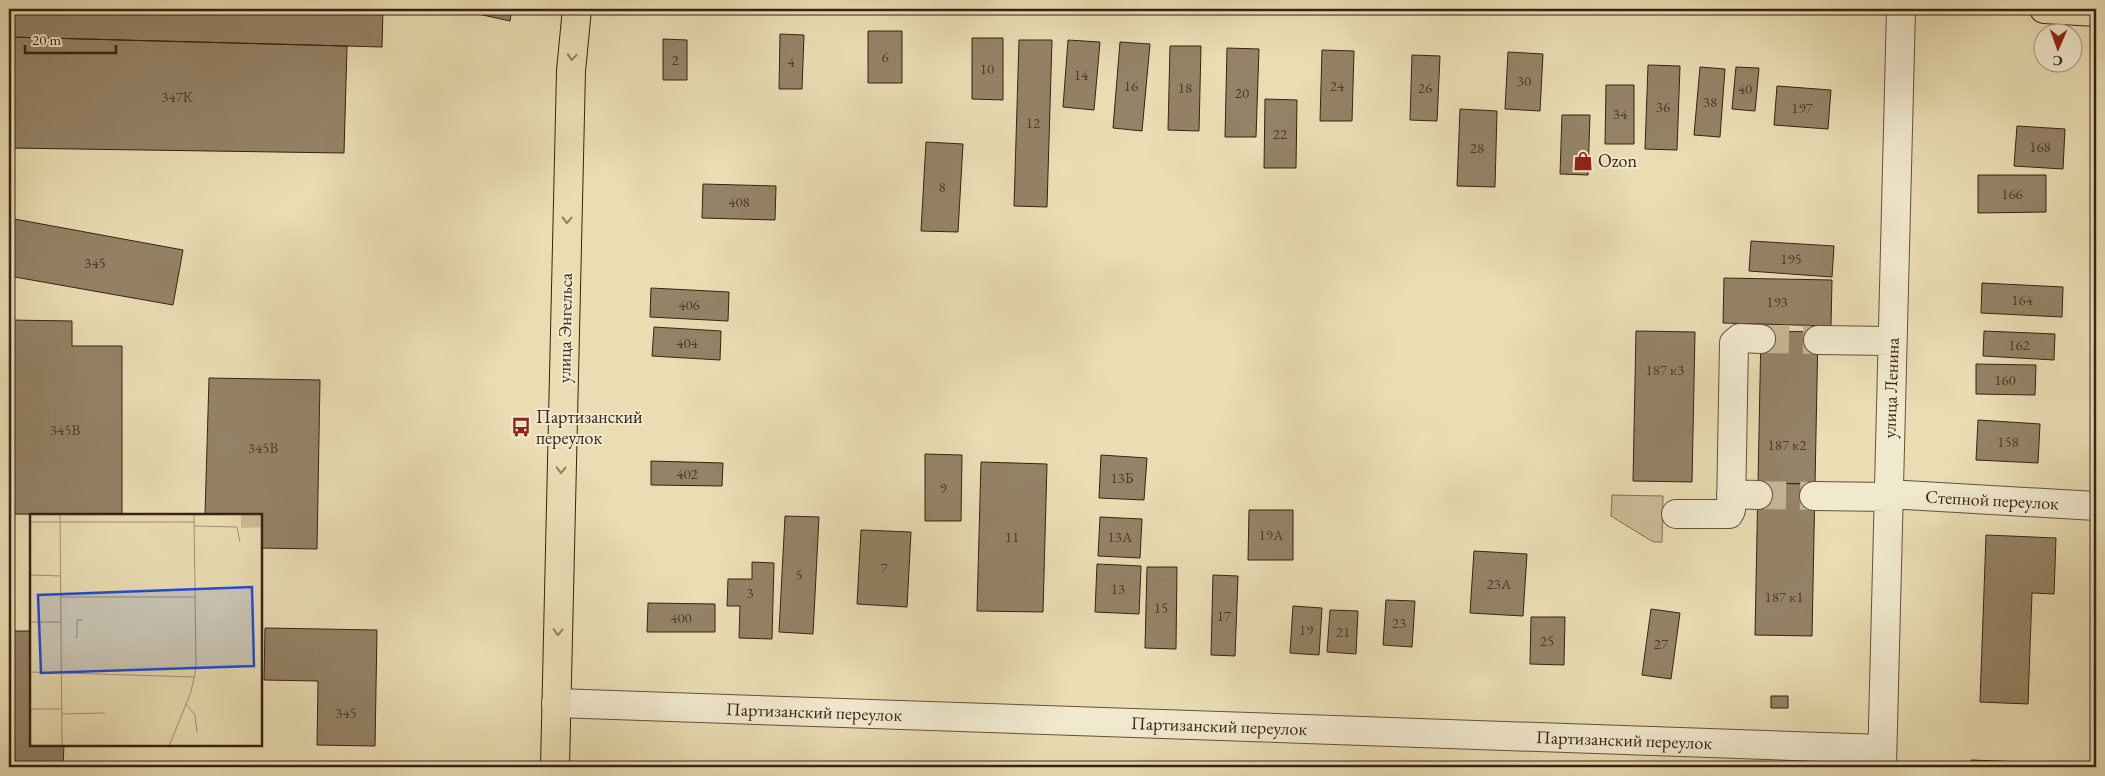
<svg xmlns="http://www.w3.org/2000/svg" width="2105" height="776" viewBox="0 0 2105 776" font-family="'EB Garamond',serif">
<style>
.green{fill:#ccbd99;stroke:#826f56}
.building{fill:#958367;stroke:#382114}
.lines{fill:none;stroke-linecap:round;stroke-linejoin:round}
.minor-tunnel{stroke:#c6b794;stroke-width:28;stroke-dasharray:28 14;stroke-linecap:butt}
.minor-casing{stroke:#64503c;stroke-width:30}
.major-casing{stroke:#382114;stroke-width:30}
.minor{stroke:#f1e9ce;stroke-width:28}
.major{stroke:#eaddb4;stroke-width:28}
.oneway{stroke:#917f64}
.labels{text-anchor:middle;stroke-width:4;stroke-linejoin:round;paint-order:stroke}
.number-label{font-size:15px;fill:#4f3a29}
.poi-label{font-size:18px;fill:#382114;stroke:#f1e9ce;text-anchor:start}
.street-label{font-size:18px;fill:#382114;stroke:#f1e9ce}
.inset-road{fill:none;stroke:#a39274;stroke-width:1}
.view{fill:#1d4ed8;fill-opacity:0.15;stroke:#1d4ed8;stroke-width:2.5}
.inset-edge{fill:none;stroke:#382114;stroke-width:2.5}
</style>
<rect width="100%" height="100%" fill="#eaddb4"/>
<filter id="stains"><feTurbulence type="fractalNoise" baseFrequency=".004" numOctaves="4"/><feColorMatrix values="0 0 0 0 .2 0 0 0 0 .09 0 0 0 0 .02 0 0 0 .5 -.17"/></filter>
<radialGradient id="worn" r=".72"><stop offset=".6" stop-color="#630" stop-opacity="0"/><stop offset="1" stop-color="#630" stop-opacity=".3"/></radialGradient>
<path class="green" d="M1612,495l51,1 -1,46h-9l-42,-26z"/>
<path class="building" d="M9,9h374l-1,38 -373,-10z
M479,9h33l-2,12 -32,-7z
M868,31h34v52h-34z
M780,34l24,1 -2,54h-23z
M9,37l338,9 -3,107 -335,-5z
M972,38h31v62l-31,-1z
M663,39l24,1v40h-24z
M1019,40h33l-5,167 -33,-1z
M1068,40l32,2 -6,68 -31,-3z
M1120,42l30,2 -8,87 -29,-3z
M1170,46h31l-2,85 -31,-1z
M1227,48l32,1 -3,88h-31z
M1322,50l32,1 -2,70h-32z
M1508,52l35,2 -3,57 -35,-2z
M1412,55l28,1 -3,65 -27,-1z
M1648,65l32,1 -3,84 -32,-1z
M1700,67l25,2 -5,68 -26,-2z
M1736,67l23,1 -4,43 -23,-2z
M1606,85h28v59h-29z
M1777,86l54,4 -3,39 -54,-4z
M1265,99l32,1 -1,68h-32z
M1460,109l37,2 -2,76 -38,-1z
M1562,115h28l-2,60 -28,-1z
M2017,126l48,3 -2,40 -49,-3z
M926,142l37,2 -5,88 -37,-1z
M1978,175h68v37l-68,1z
M703,184l73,2 -1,34 -73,-2z
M9,218l174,32 -10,55 -164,-29z
M1751,241l83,5 -2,31 -83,-6z
M1724,278l108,2 -1,46 -108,-3z
M1982,283l81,4 -1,30 -81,-4z
M651,288l78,4 -1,29 -78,-4z
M9,320l63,1v25h50v169l-113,-1z
M654,327l67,4 -1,29 -68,-4z
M1636,331l59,1 -3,150 -59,-1z
M1761,331l57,1 -3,152 -57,-1z
M1984,331l71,3 -1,26 -71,-4z
M1976,364l60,1 -1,30 -59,-1z
M209,378l111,2 -3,169 -56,-1v-33h-56z
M1978,420l62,4 -2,39 -62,-3z
M925,454l37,1 -1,66h-36z
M1101,455l46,3 -3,42 -45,-2z
M651,461l72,2 -1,23 -71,-1z
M981,462l66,2 -4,148 -66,-1z
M1758,483l57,1 -3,152 -57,-1z
M1249,510h44v50h-45z
M785,516l34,1 -6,117 -34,-2z
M1100,517l42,2 -2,39 -42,-2z
M861,530l50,2 -4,75 -50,-3z
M1986,535l70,3 -2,56 -22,-1 -4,111 -48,-2z
M1474,551l53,3 -4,62 -53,-3z
M752,562l22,1 -2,76 -33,-1 1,-32h-13l1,-27h24z
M1097,564l44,2 -2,48 -44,-2z
M1147,567h30l-1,82 -31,-1z
M1213,575l25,1 -3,80 -24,-1z
M1386,600l29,1 -3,46 -29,-2z
M648,603l67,1v28h-68z
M1293,606l29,2 -3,47 -29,-2z
M1651,609l29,4 -9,66 -29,-4z
M1330,610l28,1 -2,43 -29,-2z
M1531,617h34l-1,48 -34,-1z
M265,628l112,2 -2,116 -58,-1 1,-64 -54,-1z
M9,631h22v114h33l-1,22h-54z
M1771,696h17v12h-17z
M1971,760l53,2v5h-54z"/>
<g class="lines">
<path class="minor-tunnel" d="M1761,339l57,1
M1758,495l56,1"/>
<defs>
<path id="minor" d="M1818,340l74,1
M1731,494l27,1
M1888,494l208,12
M1814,496l74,1
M1676,514h53l2,-4 3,-167 6,-5 21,1
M556,703l1326,46
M1882,766l19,-757"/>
<path id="major" d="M2044,9l52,3
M555,767l16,-696 6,-62"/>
</defs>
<use href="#minor" class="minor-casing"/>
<use href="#major" class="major-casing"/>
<use href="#minor" class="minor"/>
<use href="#major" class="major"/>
</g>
<defs><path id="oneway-chevron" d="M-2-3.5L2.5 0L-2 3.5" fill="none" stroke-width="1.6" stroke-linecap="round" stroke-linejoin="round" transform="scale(1.25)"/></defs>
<g class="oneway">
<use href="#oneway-chevron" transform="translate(572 57) rotate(95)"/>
<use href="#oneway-chevron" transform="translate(567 220) rotate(91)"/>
<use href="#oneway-chevron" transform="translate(561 470) rotate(91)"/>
<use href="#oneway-chevron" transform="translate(558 632) rotate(91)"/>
</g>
<defs>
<symbol id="shop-bare" viewBox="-9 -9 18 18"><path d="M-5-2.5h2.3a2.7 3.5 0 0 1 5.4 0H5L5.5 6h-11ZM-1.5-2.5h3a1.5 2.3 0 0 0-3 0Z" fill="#8f2418" stroke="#f1e9ce" stroke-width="2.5" paint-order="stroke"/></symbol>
<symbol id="bus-bare" viewBox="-9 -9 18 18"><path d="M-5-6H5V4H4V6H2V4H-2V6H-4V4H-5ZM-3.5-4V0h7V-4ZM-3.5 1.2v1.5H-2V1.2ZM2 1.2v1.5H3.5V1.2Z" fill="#8f2418" stroke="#f1e9ce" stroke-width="2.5" paint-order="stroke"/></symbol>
</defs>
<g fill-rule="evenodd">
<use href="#shop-bare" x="1569" y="147" width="28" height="28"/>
<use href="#bus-bare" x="507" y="413" width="28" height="28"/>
</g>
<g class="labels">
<g class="number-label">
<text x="885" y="62">6</text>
<text x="675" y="65">2</text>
<text x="791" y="67">4</text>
<text x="987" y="74">10</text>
<text x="1081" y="80">14</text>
<text x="1524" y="86">30</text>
<text x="1131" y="91">16</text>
<text x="1337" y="91">24</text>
<text x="1185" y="93">18</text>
<text x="1425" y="93">26</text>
<text x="1745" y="94">40</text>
<text x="1242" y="98">20</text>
<text x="177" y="102">347К</text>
<text x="1710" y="107">38</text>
<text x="1663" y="112">36</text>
<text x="1802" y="113">197</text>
<text x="1620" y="119">34</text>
<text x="1033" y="128">12</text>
<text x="1280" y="139">22</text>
<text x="2040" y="152">168</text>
<text x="1477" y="153">28</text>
<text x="942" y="192">8</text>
<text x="2012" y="199">166</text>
<text x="739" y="207">408</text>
<text x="1791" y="264">195</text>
<text x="95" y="268">345</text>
<text x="2022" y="305">164</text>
<text x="1777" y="307">193</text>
<text x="689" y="310">406</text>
<text x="687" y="348">404</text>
<text x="2019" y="350">162</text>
<text x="1665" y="375">187 к3</text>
<text x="2005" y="385">160</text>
<text x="65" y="435">345В</text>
<text x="2008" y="447">158</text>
<text x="1787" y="450">187 к2</text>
<text x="263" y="453">345В</text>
<text x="687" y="479">402</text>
<text x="1122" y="483">13Б</text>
<text x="943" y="493">9</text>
<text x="1271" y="540">19А</text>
<text x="1012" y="542">11</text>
<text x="1120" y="542">13А</text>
<text x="884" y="573">7</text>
<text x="799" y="580">5</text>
<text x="1499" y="589">23А</text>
<text x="1118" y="594">13</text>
<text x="750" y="598">3</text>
<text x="1784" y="602">187 к1</text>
<text x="1161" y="613">15</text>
<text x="1224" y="621">17</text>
<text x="681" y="623">400</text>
<text x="1399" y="628">23</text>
<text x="1306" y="635">19</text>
<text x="1343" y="637">21</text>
<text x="1547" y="646">25</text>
<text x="1661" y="649">27</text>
<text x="346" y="718">345</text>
</g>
<g class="poi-label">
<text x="1598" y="167">Ozon</text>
<text x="536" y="423">Партизанский<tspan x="536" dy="21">переулок</tspan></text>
</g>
<g class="street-label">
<text transform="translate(565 328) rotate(-89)" y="6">улица Энгельса</text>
<text transform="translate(1891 388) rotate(-88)" y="6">улица Ленина</text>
<text transform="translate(1992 500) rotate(3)" y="6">Степной переулок</text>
<text transform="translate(814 712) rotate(2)" y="6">Партизанский переулок</text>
<text transform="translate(1219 726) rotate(2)" y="6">Партизанский переулок</text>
<text transform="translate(1624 740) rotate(2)" y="6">Партизанский переулок</text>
</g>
</g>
<g transform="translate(30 514)">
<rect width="232" height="232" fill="#eaddb4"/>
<path d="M211,0h21v13l-21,1z" fill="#ccbd99"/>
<path class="inset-road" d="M30,0l2,232M0,8h164M164,12l43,1 3,15M0,61l31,1M31,83h135M0,108h31M45,124l2,-1v-17h6M0,158l165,5M156,190l9,11 2,17M0,198l3,-3h29M32,200l43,-1M139,232l22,-54 5,-24 -2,-154"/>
<path class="view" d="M222,73l2,79 -213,7 -3,-78z"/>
<rect width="232" height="232" class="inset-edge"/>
</g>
<rect width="2105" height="776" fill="none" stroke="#eaddb4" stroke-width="30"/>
<rect x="10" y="10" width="2085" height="756" fill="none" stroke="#382114" stroke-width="2.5"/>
<rect x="15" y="15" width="2075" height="746" fill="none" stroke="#382114"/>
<g transform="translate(2058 48) rotate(182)"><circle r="24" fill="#f1e9ce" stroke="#a79984"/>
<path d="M0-4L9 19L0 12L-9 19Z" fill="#8f2418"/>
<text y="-8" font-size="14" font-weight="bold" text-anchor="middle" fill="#382114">С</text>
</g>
<path d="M25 45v8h91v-8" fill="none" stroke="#382114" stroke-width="2.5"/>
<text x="32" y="45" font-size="15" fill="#382114" stroke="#f1e9ce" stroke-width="4" paint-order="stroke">20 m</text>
<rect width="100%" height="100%" filter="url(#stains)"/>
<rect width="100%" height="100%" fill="url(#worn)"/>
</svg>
